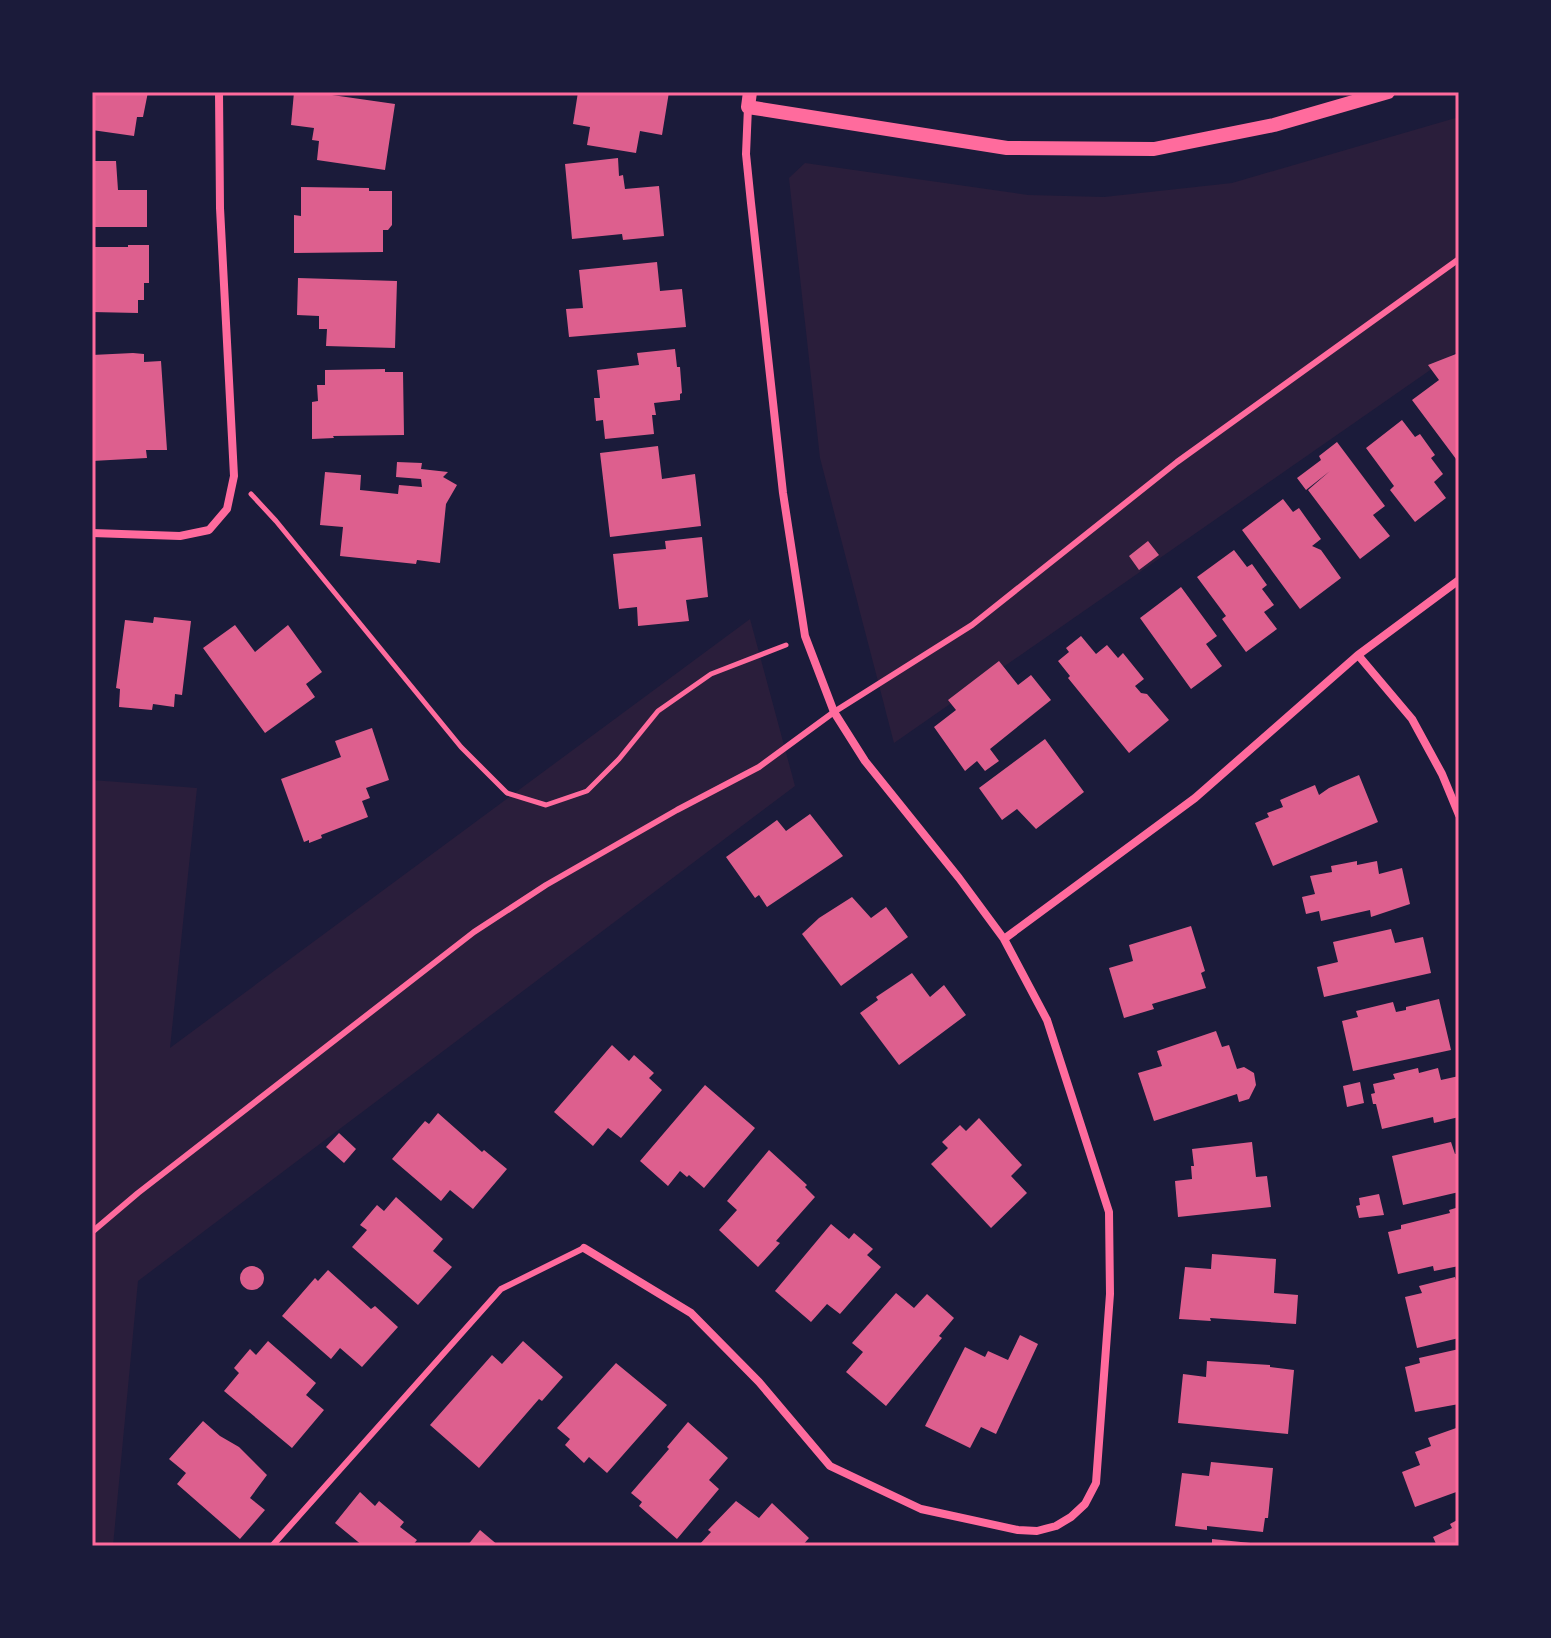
<svg xmlns="http://www.w3.org/2000/svg" width="1551" height="1638" viewBox="0 0 1551 1638" font-family="'Crimson Pro',serif">
<style>
.green{fill:#2a1e3b}
.building{fill:#dd5f8e}
.lines{fill:none;stroke-linecap:round;stroke-linejoin:round}
.path{stroke:#ff6b9d;stroke-width:5}
.service{stroke:#ff6b9d;stroke-width:6}
.minor{stroke:#ff6b9d;stroke-width:8}
.tertiary{stroke:#ff6b9d;stroke-width:14}
.neatline{fill:none;stroke:#ff6b9d;stroke-width:3}
</style>
<rect width="100%" height="100%" fill="#1b1b3a"/>
<path class="green" d="M1459,117v233l-565,393 -74,-285 -31,-280 16,-15 223,32 76,2 128,-14z
M750,619l45,167 -657,495 -25,265h-21v-766l105,8 -27,260z"/>
<path class="building" d="M92,92h56l-5,25h-6l-3,19 -42,-6z
M294,92h38v3l63,9 -10,66 -68,-10 2,-19 -7,-1 2,-12 -23,-3z
M578,92h91l-7,43 -22,-4 -4,22 -49,-8 3,-18 -17,-3z
M618,158l1,18 4,-1 2,14 34,-3 5,50 -41,4 -1,-6 -50,5 -7,-75z
M92,161h24l2,29h29v37h-55z
M301,187l68,1v3h23v34l-4,5h-5v22l-89,1v-38l7,1z
M128,245h21v38h-5v17h-6v13l-46,-1v-65h36z
M657,262l3,29 22,-2 4,38 -117,10 -3,-28 17,-1 -4,-38z
M298,278l99,3 -2,67 -69,-2 1,-17h-8v-13l-22,-1z
M675,349l2,18h3l2,26 -2,1v6l-26,3 2,12h-4l2,19 -49,5 -2,-19 -7,1 -2,-23h6l-3,-28 42,-5 -2,-12z
M133,353l11,1v8l17,-1 6,89h-21l1,8 -55,3v-106z
M1456,354l3,3v106l-47,-63 27,-20 -11,-15z
M385,369v3h18l1,63 -71,1 1,2 -22,1v-37l6,-1 -1,-16h8v-15z
M1402,420l13,17 5,-3 15,21 -4,3 12,16 -9,8 12,16 -31,24 -25,-32 4,-4 -28,-38z
M1337,442l48,64 -12,9 17,21 -30,23 -52,-69 22,-19 -24,19 -9,-12 24,-18 -2,-4z
M658,446l4,33 33,-5 6,52 -91,11 -10,-84z
M397,462l25,1 -1,6 27,3 -5,5 14,8 -11,19 -6,59 -23,-3 -1,4 -76,-8 3,-29 -23,-2 5,-53 36,3 -1,15 38,4 1,-9 23,2 -1,-8 -25,-2z
M1283,499l10,13 6,-4 22,31 -9,7 9,4 20,28 -41,31 -58,-79z
M702,537l6,60 -22,3 3,21 -51,5 -1,-19 -18,2 -6,-55 53,-5 -1,-8z
M1148,541l11,14 -20,15 -10,-14z
M1234,550l13,17 5,-3 15,21 -5,4 12,16 -10,7 13,17 -31,23 -24,-33 4,-3 -29,-39z
M1181,587l36,49 -11,8 16,22 -31,23 -51,-71z
M154,617l37,4 -9,74 -7,-1 -1,13 -21,-3 -1,6 -33,-3 1,-18 -4,-1 9,-68 28,3z
M235,625l20,27 33,-27 34,47 -16,12 9,13 -50,36 -62,-85z
M1081,636l15,18 11,-9 11,13 5,-5 21,26 -9,7 6,7 6,1 22,26 -40,33 -61,-75 2,-2 -12,-15 11,-9 -3,-4z
M999,661l19,24 13,-10 20,25 -61,49 9,12 -14,10 -8,-10 -12,10 -31,-44 22,-17 -8,-10z
M372,728l17,52 -23,8 4,10 -8,3 6,16 -47,18 1,3 -13,5v-3l-5,2 -23,-63 60,-22 -6,-16z
M1045,739l39,53 -48,37 -19,-20 -15,11 -23,-32z
M1359,775l19,47 -105,44 -18,-43 14,-6 -2,-4 16,-6 -3,-7 35,-15 4,10 10,-7z
M810,814l33,42 -76,51 -8,-12 -4,3 -29,-41 51,-37 9,11z
M1357,861v4l20,-4 2,13 23,-6 8,36 -39,13 -1,-7 -49,11 -2,-10 -13,3 -4,-17 13,-3 -5,-18 22,-4 -1,-6z
M852,897l19,21 15,-11 22,30 -67,49 -39,-52 17,-16z
M1191,926l14,45 -4,2 5,15 -54,16 2,5 -30,9 -15,-50 24,-7 -4,-16z
M1391,929l4,14 28,-6 8,36 -107,24 -7,-30 21,-5 -5,-20z
M912,973l18,24 14,-12 22,30 -67,50 -39,-52 18,-13 -2,-3z
M1439,999l12,51 -98,21 -11,-50 16,-4 -2,-6 37,-9 3,10 10,-2v-3z
M1216,1031l6,16 7,-2 8,24 7,-2 10,6 2,12 -7,14 -10,3 -2,-8 -83,27 -16,-48 24,-7 -5,-15z
M612,1045l17,16 5,-6 20,18 -5,5 13,12 -41,48 -13,-10 -15,18 -39,-34z
M1418,1068l1,5 19,-5 3,12 18,-4v41l-25,6 -1,-6 -51,12 -6,-25h-3l-2,-10 4,-1 -2,-9 22,-5 -2,-5z
M1360,1082l4,21 -17,4 -4,-21z
M705,1085l50,43 -51,60 -15,-13 -2,2 -7,-6 -12,15 -28,-25z
M438,1113l44,39 2,-2 23,19 -34,40 -23,-19 -9,11 -49,-42 33,-38 4,3z
M979,1118l43,47 -11,11 16,17 -36,35 -60,-64 17,-16 -6,-6 18,-17 6,6z
M339,1133l17,16 -12,14 -18,-16z
M1252,1142l4,35 11,-1 4,31 -93,10 -3,-36 17,-2 -1,-13h3l-2,-17z
M1451,1142l4,12 4,-1v39l-56,13 -11,-49z
M769,1150l38,35 -2,2 10,10 -39,44 4,2 -22,24 -39,-37 18,-20 -10,-9z
M1379,1194l5,21 -25,3 -3,-12 4,-1 -1,-7z
M396,1197l47,42 -10,12 19,16 -34,38 -66,-58 15,-17 -7,-5 17,-20 7,6z
M1459,1207v59l-25,5 -1,-5 -35,8 -10,-42 13,-3v-4l49,-12 -1,-3z
M831,1224l18,15 5,-6 19,16 -6,6 14,12 -41,47 -13,-10 -16,18 -36,-31z
M1212,1254l64,5 -2,34 24,2 -2,29 -86,-6 1,3 -32,-2 6,-52 26,2z
M240 1278a12 12 0 1 1 24 0a12 12 0 1 1-24 0Z
M328,1270l43,39 4,-3 23,21 -36,40 -22,-19 -9,11 -49,-43 33,-38 3,3z
M1455,1277l4,13v48l-42,10 -12,-51 17,-4 -3,-7z
M896,1293l18,15 13,-14 27,24 -15,18 3,2 -56,68 -40,-34 17,-20 -11,-9z
M1020,1335l18,9 -42,90 -15,-7 -11,21 -45,-22 40,-79 20,10 3,-6 20,9z
M268,1341l48,42 -10,12 18,15 -32,38 -68,-57 15,-18 -5,-5 16,-19 6,6z
M523,1341l40,36 -21,24 -3,-2 -60,69 -49,-43 62,-70 10,9z
M1459,1349v55l-44,8 -10,-45 15,-4 -1,-5z
M1207,1361l63,4v2l24,3 -6,64 -110,-11 5,-49 23,3z
M616,1363l51,42 -60,68 -18,-16 -5,6 -19,-18 5,-6 -13,-11z
M203,1421l17,15 19,11 28,28 -17,23 15,12 -25,29 -63,-55 9,-11 -17,-14z
M688,1422l40,36 -19,22 10,9 -42,50 -38,-33 3,-4 -11,-9 38,-44 -2,-2z
M1459,1427v64l-44,16 -13,-35 18,-7 -5,-13 16,-6 -3,-8z
M1211,1462l62,6 -5,50h-3l-2,14 -56,-6v4l-32,-4 7,-53 27,3z
M360,1492l15,14 4,-5 25,21 -4,5 17,13 -5,6h-49l-28,-23z
M736,1501l23,17 13,-15 37,35 -7,8h-104l13,-14 -3,-2z
M1459,1519v27h-22l-4,-9 19,-9 -2,-4z
M480,1530l19,16h-32z
M1212,1539l48,5v2h-48z"/>
<g class="lines">
<path class="path" d="M251,494l25,27 185,226 46,46 39,12 41,-14 32,-32 39,-48 53,-37 75,-29"/>
<path class="service" d="M92,1232l46,-39 336,-261 72,-47 131,-75 82,-43 75,-55 138,-87 205,-163 282,-203
M272,1546l229,-257 83,-41"/>
<path class="minor" d="M92,533l88,3 29,-6 18,-21 7,-33 -14,-268 -1,-116
M1358,655l54,64 30,55 17,41
M1004,939l191,-141 163,-143 101,-75
M584,1248l107,65 68,69 71,84 91,43 97,21 19,1 19,-5 15,-9 14,-13 11,-21 14,-189 -1,-82 -62,-192 -43,-81 -45,-61 -94,-117 -31,-49 -29,-76 -22,-143 -32,-290 -5,-49 2,-47"/>
<path class="tertiary" d="M750,92l-2,15 259,41 147,1 120,-24 114,-33"/>
</g>
<rect width="1551" height="1638" fill="none" stroke="#1b1b3a" stroke-width="188"/>
<rect x="94" y="94" width="1363" height="1450" class="neatline"/>
</svg>
